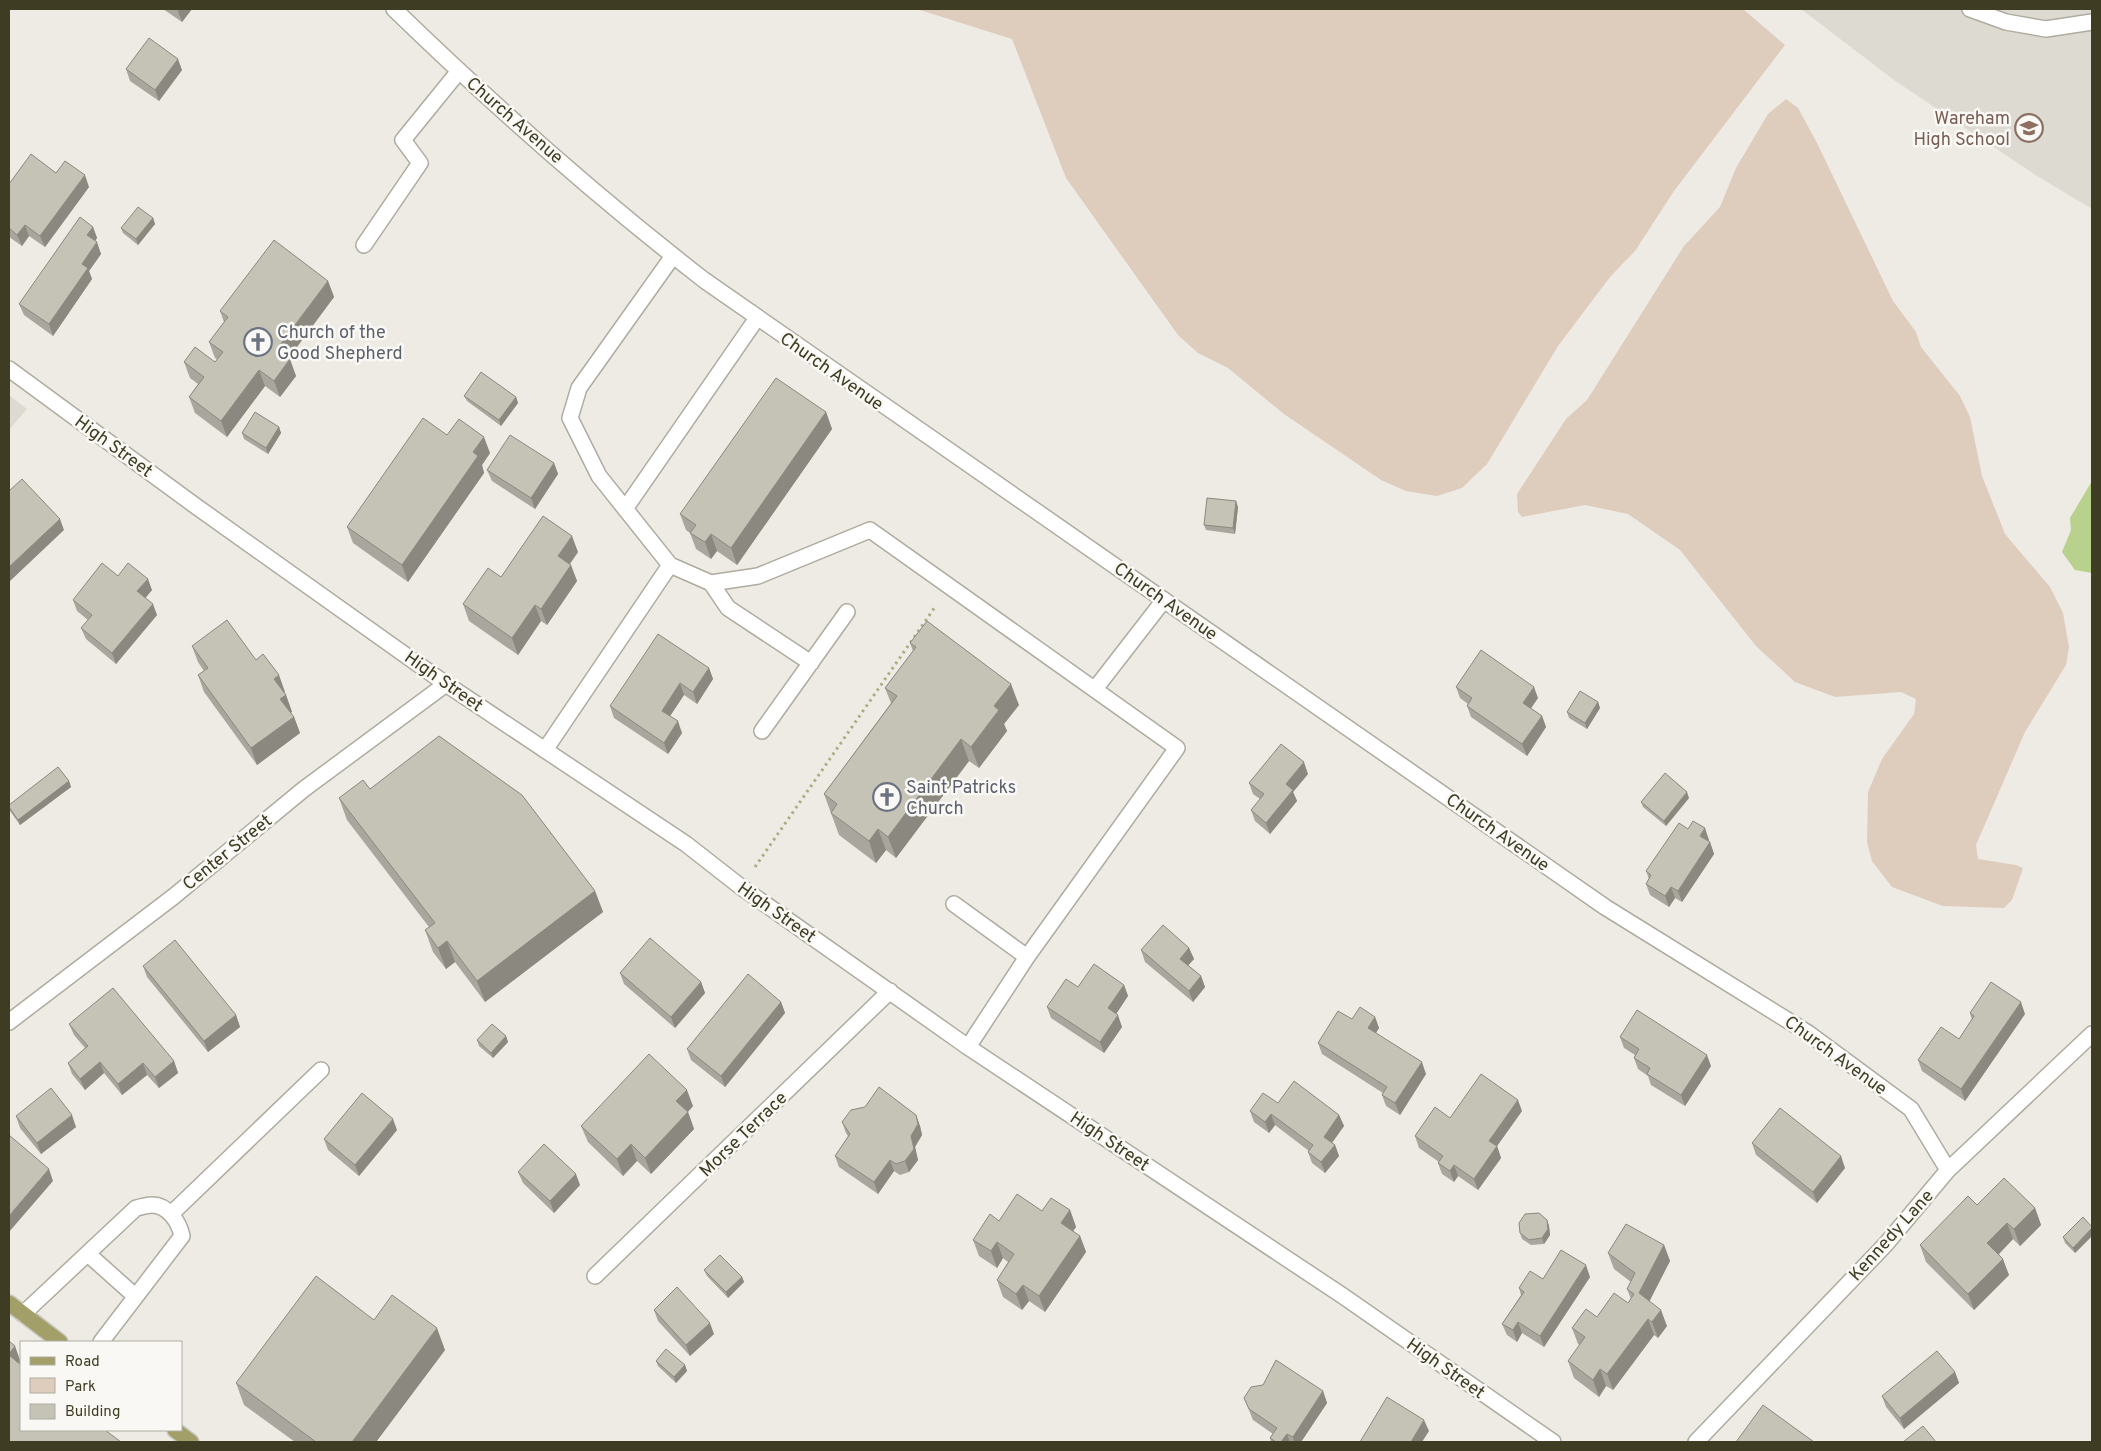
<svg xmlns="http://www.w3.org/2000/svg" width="2101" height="1451" viewBox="0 0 2101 1451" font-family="Overpass,sans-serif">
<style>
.built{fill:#dddad2}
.green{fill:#decdbd}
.water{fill:#b8d18d}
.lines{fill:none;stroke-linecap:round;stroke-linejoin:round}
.lane-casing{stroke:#aeac9f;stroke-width:18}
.street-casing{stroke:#aeac9f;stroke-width:18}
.primary-casing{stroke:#c9c9c1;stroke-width:18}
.path{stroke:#b0ab85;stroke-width:3;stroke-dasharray:2.5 4;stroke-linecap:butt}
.lane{stroke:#fff;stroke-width:15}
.street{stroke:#fff;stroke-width:15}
.primary{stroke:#a29f69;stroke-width:15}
.wall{fill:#a9a79d}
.shaded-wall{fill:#8a887f}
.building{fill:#c5c2b6;stroke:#8a887f}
.labels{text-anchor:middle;stroke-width:5;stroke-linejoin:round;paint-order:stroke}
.education-label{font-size:18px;fill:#785e54;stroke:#f9f8f4;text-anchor:end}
.street-label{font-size:18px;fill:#3e3d23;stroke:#f9f8f4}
.worship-label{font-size:18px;fill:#5b616d;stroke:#f9f8f4;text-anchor:start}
</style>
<rect width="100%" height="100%" fill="#edebe4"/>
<path class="built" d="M1801,9h291v200l-55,-33 -143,-96z
M9,395l18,14 -18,21z"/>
<path class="green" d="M917,9h826l42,36 -111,146 -39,60 -25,26 -52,69 -71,118 -25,24 -25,8 -31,-5 -25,-11 -97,-66 -56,-46 -30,-15 -20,-18 -112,-157 -54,-139z
M1786,99l12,9 19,35 76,158 23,31 5,15 39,49 10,21 12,59 23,58 45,53 13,26 6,34 -3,18 -41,67 -49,113 2,14 38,6 7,3 -11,32 -8,8 -61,-2 -51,-19 -20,-26 -5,-19 1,-50 14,-33 32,-45 2,-15 -15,-7 -66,5 -40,-15 -39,-36 -76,-96 -52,-36 -43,-9 -63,12 -4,-5 -1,-18 49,-75 21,-19 97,-154 36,-39 16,-39 32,-54z"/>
<path class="water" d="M2092,481v92l-17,-3 -13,-18 9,-22 -1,-12z"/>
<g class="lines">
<defs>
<path id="lane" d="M1970,9l36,13 40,7 46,-7
M364,245l56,-82 -17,-23 56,-69
M625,509l132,-191
M670,565l41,18 47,-7 112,-46 307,218 -150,209 -59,90
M711,583l17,25 83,55
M1095,689l69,-89
M762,731l85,-119
M545,750l125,-185 -71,-89 -29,-58 9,-30 94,-132
M954,904l73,53
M171,1214l150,-144
M88,1254l47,42
M23,1314l113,-106c5,-1 11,-3 16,-3 16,0 27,17 30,31l-81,106"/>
<path id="street" d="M394,9c98,95 202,187 310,271l901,627 203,126 103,76 37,61
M9,369l188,138 249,177 240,160 55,43 227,160 375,249 210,146
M9,1022l164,-125 131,-108 142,-105
M595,1276l295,-285
M1696,1442l190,-198 62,-74 144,-136"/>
<path id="primary" d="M9,1303l51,39
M175,1430l16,12"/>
</defs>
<use href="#lane" class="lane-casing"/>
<use href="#street" class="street-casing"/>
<use href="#primary" class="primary-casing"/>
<path class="path" d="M755,867l180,-260"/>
<use href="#lane" class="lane"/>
<use href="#street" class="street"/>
<use href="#primary" class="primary"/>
</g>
<path class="wall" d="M163,9h29l-10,13z
M126,69l56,1 -23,31 -29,-20z
M56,173l33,14 -44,60 -16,-11 -7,10 -13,-9v-53z
M153,218l2,6 -17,21 -15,-12 -2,-5z
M93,227l4,11 -2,3 6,13 -12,17 3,8 -39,57 -29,-21 -5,-11z
M328,281l6,16 -46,61 8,18 -16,21 -15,-11 -38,51 -32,-24 -6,-16 9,-13 -8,-6 -6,-16h31l2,-3 -2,-1 -6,-16 15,-20 -4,-11z
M464,396l52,1 2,6 -17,23 -34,-25z
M826,412l6,17 -95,136 -20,-14 -6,8 -15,-10 -6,-16 -4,-3 -6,-16z
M279,427l2,6 -13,21 -24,-15 -2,-6z
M447,435l43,18 -8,12 2,8 -76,109 -55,-39 -6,-16z
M554,463l4,11 -23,35 -43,-28 -5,-11z
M1238,507l-3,27 -29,-4 -2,-5z
M578,552l-8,12 7,17 -30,44 -6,-4 -23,34 -49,-34 -6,-17 38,-27z
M118,576l34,14 -7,8 12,17 -41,49 -30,-25 -5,-11 7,-8 -11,-9 -4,-11z
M910,643l109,62 -15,19 3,7 -28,37 -10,-7 -73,97 -10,-8 -10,13 -37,-28 -15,-41 67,-91 -6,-15 28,-37z
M192,646l64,14 29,32h-1l2,3 6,17 -2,1 4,4 6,16 -43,32 -53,-73 -6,-17 6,-4 -6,-9z
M709,668l4,11 -16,25 -13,-9 -14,21 12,17 -14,21 -54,-36 -4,-12z
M1456,687l82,11 -7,10 11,8 4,11 -19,29 -56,-39 -4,-11 1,-2 -8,-6z
M1598,702l2,6 -13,21 -18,-11 -2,-6z
M1308,774l-15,18 4,9 -27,33 -15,-13 -4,-11 9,-11 -7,-5 -4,-11z
M69,781l2,6 -51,38 -10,-14 -1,-6z
M370,789l225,102 8,21 -118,90 -30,-40 -9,7 -13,-17 -8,-22 4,-3 -82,-107 -8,-22z
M1689,798l-23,28 -23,-19 -2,-5z
M1688,829l21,11 -1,1 2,1 4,12 -32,48 -7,-4 -6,9 -19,-12 -4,-11 3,-5 -3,-8z
M1189,948l5,11 -6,6 13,11 4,11 -12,15 -48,-40 -4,-12z
M143,966l93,49 4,12 -32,25 -61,-75z
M620,973l81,9 4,11 -30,35 -51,-44z
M1124,985l4,11 -12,18 6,13 -18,26 -53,-35 -4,-11 31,-20z
M781,1002l4,11 -60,74 -34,-27 -4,-11z
M1970,1013l55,1 -60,87 -43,-30 -4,-11 41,-21 13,-19z
M1375,1017l4,11 -3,5 50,41 -26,41 -14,-9 -4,-11 1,-2 -61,-39 -4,-11 34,-24z
M69,1024l105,37 4,12 -19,15 -12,-13 -25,20 -18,-22 -19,17 -13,-16 -4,-11 17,-15 -11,-13z
M506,1036l2,6 -15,16 -14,-12 -2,-6z
M1620,1037l91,29 -26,40 -34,-21 -3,-9 -10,-7 -4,-11 1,-3 -11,-7z
M1278,1103l61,12 5,11 -12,17 3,2 4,11 -14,17 -13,-10 -4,-11 1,-1 -34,-26 -6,8 -15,-11 -4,-11z
M693,1106l-5,6 6,17 -43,45 -14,-13 -14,15 -35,-34 -7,-16z
M1522,1111l-25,35 4,12 -23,32 -20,-14 -4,6 -12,-8 -4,-11 1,-1 -20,-14 -4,-12 35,-18z
M916,1115l4,11 2,9 -7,12 3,13 -9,12 -9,3 -6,-4 -16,23 -39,-27 -4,-11 13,-20 -2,-3 -4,-11z
M16,1116l60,11 -35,27 -21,-26z
M397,1130l-38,46 -31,-26 -4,-11z
M1752,1143l93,25 -28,35 -61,-48z
M518,1172l62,13 -26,28 -31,-30z
M1977,1205l58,3 6,17 -21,21 -7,-7 -14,15 10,21 -35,35 -48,-48 -6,-17z
M1070,1210l6,17 -3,4 7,5 6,16 -41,60 -16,-11 -7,9 -19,-13 -6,-17 11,-18 -5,-4 -6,10 -18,-12 -6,-16 26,-19 43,-10z
M1547,1220l2,6 1,9 -6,9 -13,1 -9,-6 -2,-6z
M2092,1227v9l-17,17 -10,-10 -2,-6z
M1664,1245l6,16 -21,40 18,25 -9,12 -4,-3 -41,55 -7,-4 -7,11 -25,-19 -6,-17 12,-16 -2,-1 -6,-16 56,-25 3,-4 -4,-10 4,-7 -17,-13 -6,-16z
M704,1270l38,7 2,5 -16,16 -21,-22z
M1590,1277l-46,70 -22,-14 -5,9 -10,-7 -5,-11 19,-29 -2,-7 24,-9z
M654,1310l60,24 -24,22 -32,-35z
M374,1320l71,30 -69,92h-81l-51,-37 -8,-22z
M656,1361l29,4 2,6 -11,12 -18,-17z
M1955,1372l4,11 -55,46 -18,-22 -4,-11z
M1323,1391l4,12 -26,39h-30l-1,-4 3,-4 -20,-14 -9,-22z"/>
<path class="shaded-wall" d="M180,9h12l-10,13 -4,-11z
M178,59l4,11 -23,31 -4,-11z
M85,175l4,12 -44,60 -5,-11z
M153,218l2,6 -17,21 -2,-6z
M25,225l4,11 -7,10 -5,-11z
M93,227l4,11 -6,9 -4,-12z
M97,242l4,12 -12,17 3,8 -39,57 -4,-12 33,-60z
M328,281l6,16 -51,69 -6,-17z
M290,359l6,17 -16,21 -6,-16z
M259,370l6,16 -38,51 -6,-16z
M516,397l2,6 -17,23 -2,-6z
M826,412l6,17 -95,136 -6,-17z
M279,427l2,6 -13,21 -2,-6z
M484,437l6,16 -8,12 2,8 -76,109 -6,-17 71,-113z
M554,463l4,11 -23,35 -4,-11z
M1236,501l2,6 -3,27 -2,-6z
M60,519l4,11 -55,52v-15z
M711,534l6,17 -6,8 -6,-17z
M572,536l6,16 -14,20 -6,-16z
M571,565l6,16 -30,44 -6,-16z
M148,579l4,11 -10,12 -5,-11z
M153,604l4,11 -41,49 -4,-11z
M535,605l6,16 -23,34 -6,-17z
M709,668l4,11 -16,25 -4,-12z
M279,675l6,17 -5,3 -6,-16z
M680,683l4,12 -18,27 -4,-11z
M1011,684l8,21 -15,19 3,7 -28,37 -8,-21 23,-41z
M1534,687l4,11 -11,16 -4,-11z
M286,695l6,17 -6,3 -6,-16z
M1598,702l2,6 -13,21 -2,-6z
M1542,716l4,11 -19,29 -5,-12z
M294,717l6,16 -43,32 -6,-17z
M678,721l4,12 -14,21 -4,-11z
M961,739l8,22 -73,97 -8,-21z
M1304,762l4,12 -15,18 4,9 -27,33 -4,-11 20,-39z
M69,781l2,6 -51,38 -2,-5z
M1687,792l2,6 -23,28 -2,-5z
M1705,828l4,12 -5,7 -4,-11z
M878,829l8,21 -10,13 -7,-22z
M1710,842l4,12 -32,48 -4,-11z
M1671,887l4,11 -6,9 -4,-11z
M595,891l8,21 -118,90 -8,-21z
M447,941l8,21 -9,7 -8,-21z
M1189,948l5,11 -10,11 -4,-11z
M1201,976l4,11 -12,15 -4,-11z
M701,982l4,11 -30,35 -4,-11z
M1124,985l4,11 -16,24 -4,-12z
M781,1002l4,11 -60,74 -4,-11z
M2021,1002l4,12 -60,87 -4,-12z
M236,1015l4,12 -32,25 -4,-11z
M1118,1015l4,12 -18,26 -4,-11z
M1375,1017l4,11 -7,11 -4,-11z
M506,1036l2,6 -15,16 -2,-5z
M1707,1055l4,11 -26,40 -4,-11z
M174,1061l4,12 -19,15 -4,-11z
M100,1062l4,11 -19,17 -5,-11z
M1422,1062l4,12 -26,41 -5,-12z
M143,1063l4,12 -25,20 -4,-11z
M687,1090l6,16 -11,12 -6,-17z
M1518,1100l4,11 -25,35 4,12 -23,32 -4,-11 15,-38z
M688,1112l6,17 -43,45 -6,-16z
M1271,1114l4,11 -6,8 -4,-11z
M72,1115l4,12 -35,27 -4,-11z
M916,1115l4,11 2,9 -7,12 3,13 -9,12 -4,-11z
M1339,1115l5,11 -16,22 -4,-11z
M393,1119l4,11 -38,46 -4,-11z
M631,1144l6,17 -14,15 -6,-17z
M1335,1145l4,11 -14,17 -4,-11z
M1841,1156l4,12 -28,35 -4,-11z
M890,1160l4,11 -16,23 -4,-12z
M1454,1165l4,11 -4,6 -4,-11z
M49,1169l4,12 -44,51v-16z
M576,1174l4,11 -26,28 -4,-12z
M2035,1208l6,17 -21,21 -6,-17z
M1070,1210l6,17 -9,13 -6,-17z
M1547,1220l2,6 1,9 -6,9 -2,-6z
M2007,1223l6,16 -19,20 -7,-16z
M2092,1228v8l-17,17 -2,-5z
M1080,1236l6,16 -41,60 -6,-16z
M997,1242l6,16 -6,10 -6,-17z
M1664,1245l6,16 -25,49 -6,-17z
M2003,1259l6,16 -35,35 -6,-16z
M1586,1265l4,12 -46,70 -4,-11z
M742,1277l2,5 -16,16 -2,-6z
M1023,1285l6,16 -7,9 -6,-16z
M1661,1310l6,16 -9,12 -6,-16z
M1648,1319l6,16 -41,55 -6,-16z
M1518,1322l4,11 -5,9 -4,-12z
M710,1323l4,11 -24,22 -4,-11z
M437,1328l8,22 -69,92h-24z
M15,1346l6,17v6l-12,-12v-3z
M685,1365l2,6 -11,12 -2,-6z
M1600,1369l6,17 -7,11 -6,-17z
M1955,1372l4,11 -55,46 -4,-11z
M1323,1391l4,12 -26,39h-7l-1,-5z
M1424,1420l5,11 -7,11h-11z
M1287,1434l3,8h-9z"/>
<path class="building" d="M149,38l29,21 -23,31 -29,-21z
M31,154l25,19 9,-12 20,14 -45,61 -15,-11 -8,10 -8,-7v-44z
M138,207l15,11 -17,21 -15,-11z
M80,217l13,10 -6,8 10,7 -15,22 6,4 -39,56 -30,-20z
M274,240l54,41 -51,68 13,10 -16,22 -15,-11 -38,51 -32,-24 15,-20 -20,-15 11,-15 20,15 8,-10 -14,-10 19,-25 -8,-6z
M481,372l35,25 -17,23 -35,-24z
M776,378l50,34 -95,136 -20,-14 -6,8 -15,-9 6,-8 -16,-11z
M255,412l24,15 -13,21 -24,-15z
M423,418l24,17 12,-16 25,18 -11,15 5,4 -76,109 -55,-38z
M510,435l44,28 -23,35 -44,-28z
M22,479l38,40 -51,48v-76z
M1207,498l29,3 -3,27 -29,-3z
M543,516l29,20 -14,20 13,9 -30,44 -6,-4 -23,33 -49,-34 25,-36 13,9z
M102,563l16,13 10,-13 20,16 -11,12 16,13 -41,49 -31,-25 11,-13 -19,-15z
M227,620l29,40 7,-6 16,21 -5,4 12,16 -6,4 14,18 -43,31 -53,-73 10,-7 -16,-22z
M927,621l84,63 -17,22 5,4 -28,37 -10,-8 -73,98 -10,-8 -9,12 -38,-28 6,-9 -13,-10 73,-98 -12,-8 31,-41 -6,-4z
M658,634l51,34 -16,24 -13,-9 -18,28 16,10 -14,22 -54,-37z
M1481,650l53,37 -11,16 19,13 -20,28 -55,-38 5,-8 -16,-11z
M1580,691l18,11 -13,21 -18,-11z
M439,736l83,59 73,96 -118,90 -30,-40 -9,7 -13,-18 10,-7 -96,-125 24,-18 7,9z
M1281,744l23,18 -18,22 7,6 -27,33 -15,-13 13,-16 -15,-11z
M58,767l11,14 -51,39 -9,-13v-2z
M1665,773l22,19 -23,29 -23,-19z
M1693,821l12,7 -5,8 10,6 -32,49 -7,-4 -6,9 -19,-12 5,-9 -5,-4 33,-48 9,6z
M1163,925l26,23 -9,11 21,17 -12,15 -48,-41z
M650,938l51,44 -30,35 -51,-44z
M175,940l61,75 -32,26 -61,-75z
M1094,964l30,21 -16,23 10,7 -18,27 -53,-35 19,-28 12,8z
M748,974l33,28 -60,74 -34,-27z
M1991,982l30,20 -60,87 -43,-29 23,-33 18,12 15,-23 -4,-3z
M113,988l61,73 -19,16 -12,-14 -25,21 -18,-22 -20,17 -12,-16 20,-17 -19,-22z
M1360,1007l15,10 -7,11 54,34 -27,41 -13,-8 5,-8 -69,-44 20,-32 14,8z
M1637,1010l70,45 -26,40 -34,-21 3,-6 -16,-10 5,-9 -19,-12z
M492,1024l14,12 -15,17 -14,-13z
M649,1054l38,36 -11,11 12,11 -43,46 -14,-14 -14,15 -36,-33z
M1481,1074l37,26 -29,41 8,5 -23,33 -20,-14 -4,6 -12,-8 5,-7 -28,-20 20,-29 15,11z
M1294,1081l45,34 -15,22 11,8 -14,17 -13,-10 5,-7 -42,-31 -6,8 -15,-11 13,-18 15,10z
M879,1087l37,28 2,9 -7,12 3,13 -9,12 -9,3 -6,-4 -16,22 -39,-26 15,-22 -8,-12 9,-12 14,-3z
M51,1088l21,27 -35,28 -21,-27z
M362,1093l31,26 -38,46 -31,-26z
M1780,1108l61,48 -28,36 -61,-49z
M9,1135l40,34 -40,47z
M544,1144l32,30 -26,27 -32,-29z
M2004,1178l31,30 -21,21 -7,-6 -20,20 16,16 -35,35 -48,-49 48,-49 9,9z
M1017,1194l25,17 9,-13 19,12 -9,13 19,13 -41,60 -16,-11 -7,9 -19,-14 17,-26 -17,-12 -6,9 -18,-11 17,-26 9,7z
M1539,1213l8,7 1,9 -6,9 -13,2 -9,-7 -1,-10 6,-9z
M2083,1217l9,10v1l-19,20 -10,-11z
M1626,1224l38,21 -25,48 22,17 -9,12 -4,-3 -41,55 -7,-5 -7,11 -25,-19 17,-24 -13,-9 14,-19 11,8 17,-24 14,10 6,-9 -7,-5 8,-16 -27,-20z
M1561,1250l25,15 -46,71 -22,-14 -5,8 -11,-6 22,-32 -5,-4 11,-17 13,8z
M720,1255l22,22 -16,15 -22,-22z
M316,1276l58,44 18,-25 45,33 -85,114h-36l-80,-59z
M677,1287l33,36 -24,22 -32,-35z
M9,1341l6,5 -6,8z
M666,1349l19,16 -11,12 -18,-16z
M1937,1351l18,21 -55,46 -18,-22z
M9,1355l12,10v65h84l16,12h-112z
M1276,1360l47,31 -30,46 -6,-3 -6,8h-5l-6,-4 7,-10 -28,-19 -5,-11 7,-11 12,-2z
M1387,1397l37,23 -13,22h-51z
M1763,1405l51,37h-78z
M1923,1426l13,16h-33z"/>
<defs>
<symbol id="school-ring" viewBox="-11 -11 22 22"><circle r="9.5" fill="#f9f8f4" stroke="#8d6e63" stroke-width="1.5"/><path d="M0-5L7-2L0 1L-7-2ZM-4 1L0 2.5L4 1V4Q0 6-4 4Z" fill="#8d6e63"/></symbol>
<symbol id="church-ring" viewBox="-11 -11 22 22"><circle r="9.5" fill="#f9f8f4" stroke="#6b7280" stroke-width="1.5"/><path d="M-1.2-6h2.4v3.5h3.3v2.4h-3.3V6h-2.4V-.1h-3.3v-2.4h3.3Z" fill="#6b7280"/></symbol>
</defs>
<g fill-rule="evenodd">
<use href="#school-ring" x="2013" y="112" width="32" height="32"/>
<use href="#church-ring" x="242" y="326" width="32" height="32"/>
<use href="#church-ring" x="871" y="781" width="32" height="32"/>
</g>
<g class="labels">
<g class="education-label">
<text x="2010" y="124">Wareham<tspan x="2010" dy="21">High School</tspan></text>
</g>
<g class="street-label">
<text transform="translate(515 120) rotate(41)" y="6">Church Avenue</text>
<text transform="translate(832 371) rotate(35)" y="6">Church Avenue</text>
<text transform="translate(114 446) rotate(36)" y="6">High Street</text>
<text transform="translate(1166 601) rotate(35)" y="6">Church Avenue</text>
<text transform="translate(444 681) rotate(35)" y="6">High Street</text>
<text transform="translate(1498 832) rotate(35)" y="6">Church Avenue</text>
<text transform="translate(227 852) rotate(-39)" y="6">Center Street</text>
<text transform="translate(777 912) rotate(35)" y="6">High Street</text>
<text transform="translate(1836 1055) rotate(36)" y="6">Church Avenue</text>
<text transform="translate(743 1134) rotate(-44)" y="6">Morse Terrace</text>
<text transform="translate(1110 1141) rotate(34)" y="6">High Street</text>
<text transform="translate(1891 1235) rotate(-48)" y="6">Kennedy Lane</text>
<text transform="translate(1446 1368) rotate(35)" y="6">High Street</text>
</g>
<g class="worship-label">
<text x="277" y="338">Church of the<tspan x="277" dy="21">Good Shepherd</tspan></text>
<text x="906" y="793">Saint Patricks<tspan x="906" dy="21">Church</tspan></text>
</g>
</g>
<rect width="2101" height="1451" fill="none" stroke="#3e3d23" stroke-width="20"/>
<rect x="20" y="1341" width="162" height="90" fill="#f9f8f4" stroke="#aeada0"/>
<rect x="30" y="1357" width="25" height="8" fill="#a29f69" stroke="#aeada0"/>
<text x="65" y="1366" font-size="15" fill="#3e3d23">Road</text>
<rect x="30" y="1378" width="25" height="15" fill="#decdbd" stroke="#aeada0"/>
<text x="65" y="1391" font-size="15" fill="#3e3d23">Park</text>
<rect x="30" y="1404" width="25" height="15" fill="#c5c2b6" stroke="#aeada0"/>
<text x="65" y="1416" font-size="15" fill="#3e3d23">Building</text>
</svg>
